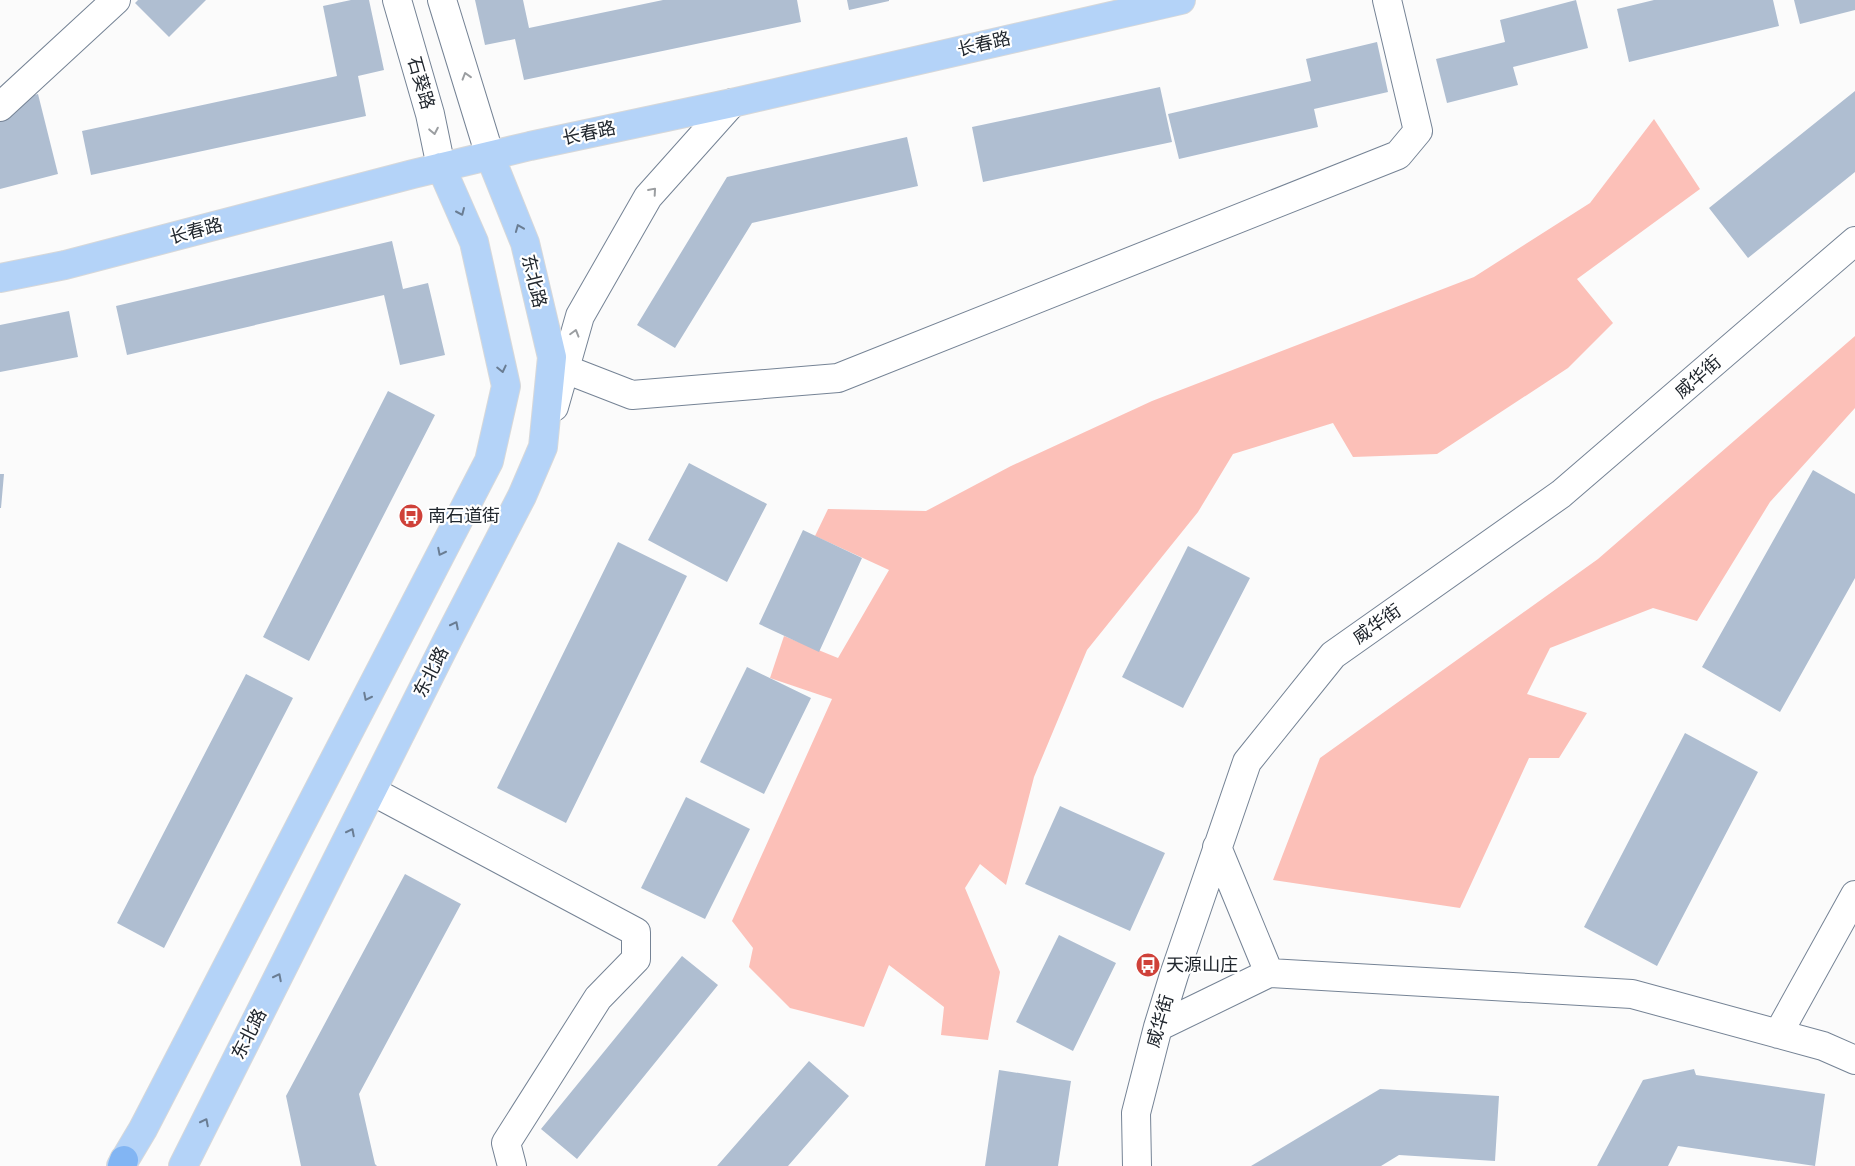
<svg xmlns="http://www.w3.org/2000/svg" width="1855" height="1166" viewBox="0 0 1855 1166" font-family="'Roboto Serif','Noto Sans SC',serif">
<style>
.green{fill:#fcc0b8}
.building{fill:#afbed1}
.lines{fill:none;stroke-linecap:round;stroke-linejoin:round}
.street-casing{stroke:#758395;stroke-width:30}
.secondary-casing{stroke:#758395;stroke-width:30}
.primary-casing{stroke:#d7d8d9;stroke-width:30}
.highway-casing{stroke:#d7d8d9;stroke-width:30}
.street{stroke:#fff;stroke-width:28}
.secondary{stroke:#fff;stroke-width:28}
.primary{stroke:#b4d3f8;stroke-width:28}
.highway{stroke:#82b5f3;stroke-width:28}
.oneway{stroke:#9b9ea1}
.oneway2{stroke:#6a7d93}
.labels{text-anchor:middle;stroke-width:4.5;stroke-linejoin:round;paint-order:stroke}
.street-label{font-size:18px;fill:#21272e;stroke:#fff}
.poi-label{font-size:18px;fill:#21272e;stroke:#fff;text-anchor:start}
</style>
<rect width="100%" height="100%" fill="#fbfbfb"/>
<path class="green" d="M1654,119l46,70 -123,90 36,44 -45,45 -131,86 -84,3 -20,-34 -100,31 -35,58 -111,138 -53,127 -28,108 -26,-21 -15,24 35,84 -12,68 -47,-5 3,-28 -55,-42 -25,62 -74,-19 -41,-41 4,-19 -21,-27 100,-222 -62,-21 14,-42 54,22 51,-88 -74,-34 13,-27 98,2 85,-45 141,-65 322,-124 116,-74z
M1855,336v72l-85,94 -73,119 -44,-13 -103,40 -23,46 60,19 -28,45h-30l-69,150 -187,-28 47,-122 278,-199z"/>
<path class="building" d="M138,0h68l-37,37 -34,-34z
M351,0h18l15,70 -26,6 8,40 -275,59 -9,-44 255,-55 -14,-70z
M475,0h48l6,28 134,-28h134l4,22 -277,58 -9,-41 -30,6z
M847,0h42v1l-40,9z
M1576,0l12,48 -75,19 5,18 -71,18 -11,-44 69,-17 -5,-22z
M1654,0h119l6,26 -150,36 -12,-53z
M1794,0h61v10l-55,14z
M1377,42l11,50 -74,17 4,18 -139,32 -11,-45 143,-33 -5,-22z
M1160,87l12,55 -189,40 -11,-55z
M1855,91v81l-107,86 -39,-50z
M38,94l20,80 -58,15v-75l14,-13z
M907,137l11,49 -166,37 -77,125 -38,-23 90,-148z
M392,241l11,48 25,-6 17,72 -45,10 -16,-70 -257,60 -11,-49z
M69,311l9,46 -78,15v-47z
M388,391l47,24 -126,246 -46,-24z
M689,463l78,41 -40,78 -79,-42z
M1813,470l42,24v84l-75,134 -78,-45z
M0,474h4l-3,34h-1z
M803,530l59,28 -43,94 -60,-28z
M618,542l69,34 -121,247 -69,-35z
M1188,546l62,32 -67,130 -61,-31z
M747,667l64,31 -47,96 -64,-32z
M246,674l47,24 -129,250 -47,-25z
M1685,733l73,39 -101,194 -73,-39z
M686,797l64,32 -45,90 -64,-31z
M1060,806l105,47 -35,78 -105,-47z
M405,874l56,30 -102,190 16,70 2,2h-76l-15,-70z
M1059,935l57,28 -43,88 -57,-29z
M682,956l36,29 -141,174 -36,-30z
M809,1061l40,35 -61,70h-71z
M1694,1069l2,6 129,19 -10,72 -137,-20 -10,20h-71l46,-86z
M999,1070l72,11 -13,85h-73z
M1380,1089l119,7 -4,65 -96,-6 -18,11h-130z"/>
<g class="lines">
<defs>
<path id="street" d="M0,107l116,-107
M565,369l67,26 206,-17 560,-223 20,-24 -31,-131
M372,791l264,141v27l-38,39 -92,145 6,23
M1217,847l52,126
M1158,1027l111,-54 363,21 191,52 32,14
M1778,1034l77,-139
M1137,1166l-1,-53 22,-86 16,-52 73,-213 86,-107 228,-161 294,-253"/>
<path id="secondary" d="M397,0l33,114 11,53
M442,0l48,156
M554,407l26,-91 68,-119 84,-94"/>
<path id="primary" d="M0,278l65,-13 348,-91 117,-28 202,-43 449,-103
M121,1166l22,-37 346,-668 17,-75 -32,-144 -33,-75
M183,1166l265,-527 74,-143 21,-49 9,-90 -27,-114 -35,-87"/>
<path id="highway" d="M122,1166l2,-6"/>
</defs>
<use href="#street" class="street-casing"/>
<use href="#secondary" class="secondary-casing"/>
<use href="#primary" class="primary-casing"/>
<use href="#highway" class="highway-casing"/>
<use href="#street" class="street"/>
<use href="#secondary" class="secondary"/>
<use href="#primary" class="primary"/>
<use href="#highway" class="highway"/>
</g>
<defs><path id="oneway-chevron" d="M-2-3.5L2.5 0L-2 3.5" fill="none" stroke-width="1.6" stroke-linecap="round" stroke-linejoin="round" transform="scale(1.25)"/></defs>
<g class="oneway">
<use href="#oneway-chevron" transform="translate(466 76) rotate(-107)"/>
<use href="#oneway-chevron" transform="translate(434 131) rotate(79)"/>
<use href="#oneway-chevron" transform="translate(653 191) rotate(-49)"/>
<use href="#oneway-chevron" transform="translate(575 333) rotate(-74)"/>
</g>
<g class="oneway2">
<use href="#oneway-chevron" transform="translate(461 212) rotate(66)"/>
<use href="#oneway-chevron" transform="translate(519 228) rotate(-112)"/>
<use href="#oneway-chevron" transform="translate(502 369) rotate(77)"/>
<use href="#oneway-chevron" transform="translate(441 552) rotate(117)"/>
<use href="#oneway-chevron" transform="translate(455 625) rotate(-63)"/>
<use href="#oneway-chevron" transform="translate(367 697) rotate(117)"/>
<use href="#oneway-chevron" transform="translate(351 832) rotate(-63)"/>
<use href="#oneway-chevron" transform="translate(278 977) rotate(-63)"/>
<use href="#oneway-chevron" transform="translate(205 1122) rotate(-63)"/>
</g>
<defs>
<symbol id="bus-disc" viewBox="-11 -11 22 22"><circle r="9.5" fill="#cf4139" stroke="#fff"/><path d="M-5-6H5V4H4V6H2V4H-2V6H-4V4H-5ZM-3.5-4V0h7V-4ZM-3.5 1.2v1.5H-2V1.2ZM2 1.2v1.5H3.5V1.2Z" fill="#fff"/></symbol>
</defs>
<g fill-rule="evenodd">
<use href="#bus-disc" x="397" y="502" width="28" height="28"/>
<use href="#bus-disc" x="1134" y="951" width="28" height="28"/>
</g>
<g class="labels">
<g class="street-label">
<text transform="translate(984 44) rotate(-13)" y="6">长春路</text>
<text transform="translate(421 83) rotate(74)" y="6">石葵路</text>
<text transform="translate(589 133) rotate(-12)" y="6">长春路</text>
<text transform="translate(196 231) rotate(-15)" y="6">长春路</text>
<text transform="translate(534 281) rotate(76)" y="6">东北路</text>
<text transform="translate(1698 377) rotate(-41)" y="6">威华街</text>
<text transform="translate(1377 624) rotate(-35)" y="6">威华街</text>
<text transform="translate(431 672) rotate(-63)" y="6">东北路</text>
<text transform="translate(1160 1021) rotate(-74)" y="6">威华街</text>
<text transform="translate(249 1034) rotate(-63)" y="6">东北路</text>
</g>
<g class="poi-label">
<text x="428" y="522">南石道街</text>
<text x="1166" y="971">天源山庄</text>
</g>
</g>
</svg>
